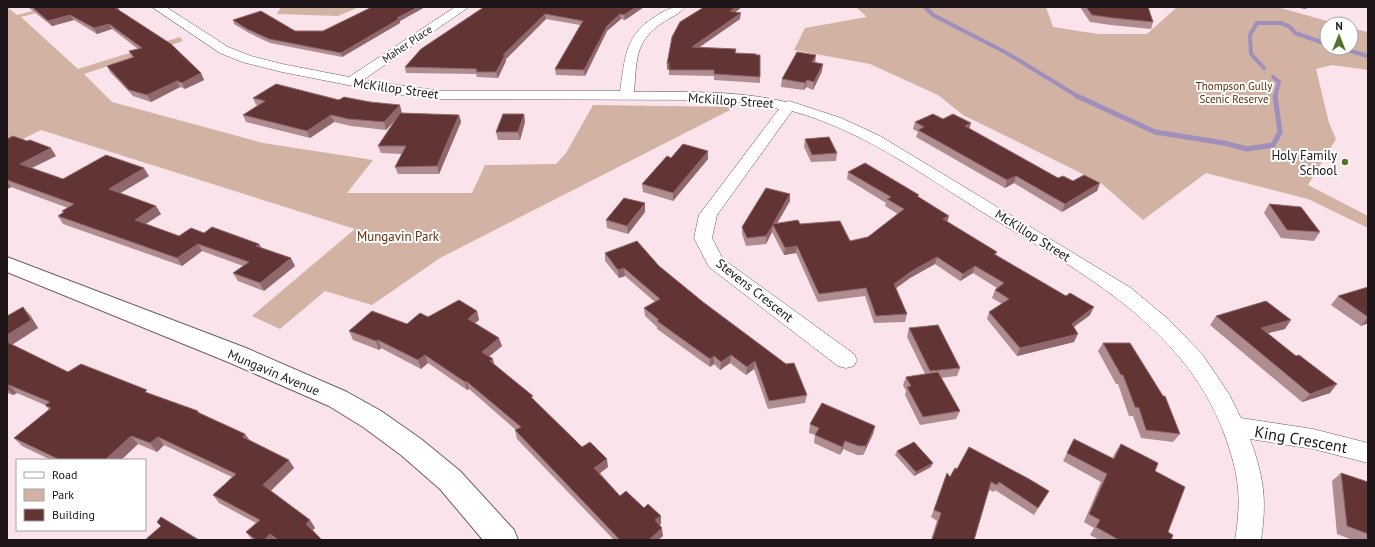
<svg xmlns="http://www.w3.org/2000/svg" width="1375" height="547" viewBox="0 0 1375 547" font-family="'PT Sans',sans-serif">
<style>
.green{fill:#d1b2a3}
.lines{fill:none;stroke-linecap:round;stroke-linejoin:round}
.stream-far1{stroke:#9e8fbb;stroke-width:4}
.stream{stroke:#9e8fbb;stroke-width:5}
.minor-casing{stroke:#715d64;stroke-width:1}
.secondary-casing{stroke:#715d64;stroke-width:2}
.minor{fill:#fff;fill-rule:evenodd}
.secondary{fill:#fff;fill-rule:evenodd}
.wall{fill:#ae8c90}
.shaded-wall{fill:#90686b}
.building{fill:#633434;stroke:#90686b}
.poi-dot{fill:#557328;stroke:#fff;stroke-width:1.5}
.labels{text-anchor:middle;stroke-width:4;stroke-linejoin:round;paint-order:stroke}
.far-street-label{font-size:11px;fill:#1d1518;stroke:#fff}
.far-park-label{font-size:11px;fill:#652a03;stroke:#fff}
.street-label{font-size:13px;fill:#1d1518;stroke:#fff}
.poi-label{font-size:13px;fill:#1d1518;stroke:#fff;text-anchor:end}
.park-label{font-size:13px;fill:#652a03;stroke:#fff}
.near-street-label{font-size:16px;fill:#1d1518;stroke:#fff}
</style>
<rect width="100%" height="100%" fill="#fae3eb"/>
<path class="green" d="M7,7l10,8 32,-8h10l-38,10 57,52 102,-32 3,4 -99,33 28,28 151,41 110,17 -26,33h125l13,-28 71,-1 10,-11 27,-48 143,2 -296,151 -68,47 -47,-14 -45,38 -28,-13 103,-87 -314,-99 -34,17z
M281,7h78l-21,9 -61,-2z
M856,7h190l7,20 45,7h49l30,-27h100l61,17h-11v24h24v-20l17,4v38l-36,-5 -16,4 13,54 7,16 -28,46 60,31v12l-60,-29 -102,-26 -63,47 -42,-37 -138,-68 -25,-20 -68,-31 -76,-14 11,-22 62,-11z"/>
<g class="lines">
<path class="stream-far1" d="M925,7l8,8 72,37 74,45
M1340,48l28,8
M1264,68l-13,-14 -1,-19 7,-12h24l9,4 5,6 32,11
M1273,77l6,5 -4,15"/>
<path class="stream" d="M1077,96l78,36 69,11 23,6 26,-4 7,-13 -5,-36"/>
<defs>
<path id="minor" d="M152,7h14l62,40 23,9 31,8 67,13 106,-70h14l-106,73 78,11h179c5,-31 4,-54 33,-73 12,-8 17,-11 32,-11 -5,7 -16,11 -23,16 -28,19 -25,38 -28,69 51,0 102,-2 152,10l3,-1 52,17 39,18 251,152 37,31 34,35 27,40 12,24 72,11 55,14v20l-55,-14 -63,-10c14,38 17,61 11,101h-26c7,-43 4,-66 -11,-107 -41,-110 -151,-165 -245,-223 -60,-38 -118,-80 -187,-99l-75,104 -5,23 11,21 131,95 3,6 -3,6 -8,2 -8,-2 -129,-99 -15,-29 5,-23 80,-106 -24,-5 -43,-4 -271,-1 -47,-5 -112,-22 -40,-10 -22,-9z"/>
<path id="secondary" d="M7,257l239,91 101,44 34,19 40,28 39,32 54,59 4,10h-35l-43,-51 -39,-34 -38,-28 -34,-21 -101,-44 -221,-90z"/>
</defs>
<use href="#minor" class="minor-casing"/>
<use href="#secondary" class="secondary-casing"/>
<use href="#minor" class="minor"/>
<use href="#secondary" class="secondary"/>
</g>
<path class="wall" d="M28,7h90l2,5 81,61 3,7 -19,9 -5,-2 -29,15 -18,-6 -23,-24 -3,-6 25,-8 -3,-7 9,-2 -26,-20 -15,5 -23,-14 -22,6z
M372,7h53l-25,14v2l-58,34 -72,-14 -21,-10 -15,-9 -1,-4 62,11h28z
M484,7h160l-19,13 -4,-1 -14,12 -22,45 -29,-1 -1,-6 25,-44 -34,-6 -40,40v2l-8,17 -21,-1 -1,-3 -70,-1 -1,-6z
M704,7h38l-7,5 5,7 -40,28 35,6 25,24v6l-46,-3v-4l-45,-1v-6l-2,1z
M1080,7h68l5,15 -2,7 -40,-4 -21,-3z
M1297,7h13l-6,2z
M815,62l7,9 -9,19 -7,-3 -2,3 -23,-3 1,-8z
M253,98l86,2 63,13h-1l58,2 2,7 -22,52h-41l-3,-7 7,-13 -21,-1 -3,-7 20,-30 -12,14 -35,-4 -17,-4 -24,16 -64,-16 -3,-7 15,-10h-2z
M524,114l1,8 -5,18h-22l-2,-8z
M943,119l28,4 -2,6 89,49 15,3 27,2 -3,8 -35,21 -48,-29 -9,5 -89,-51 2,-5 -5,-3 2,-7z
M7,139l49,17 -24,12 31,11 86,-3 -29,17 41,21 -16,10 34,12 25,-3 55,11 3,4 33,18 -31,25 -26,-10 -5,-8 10,-7 -41,-15 -20,15 -119,-42 -5,-8 5,-3 -1,-2 6,-3 -57,-21 -4,2z
M805,139l32,14 -1,8 -25,1 -7,-15z
M708,151v8l-35,42 -30,-9 -1,-8 29,-26z
M848,172l71,25 28,25 50,30 -1,3 94,60 -16,12v15l-57,14 -30,-37 2,-7 13,-8 -10,-6 3,-8 2,-2 -24,-15 -13,8 -25,-17 -25,14 -14,10 11,26 -2,8 -31,1 -9,-27 -47,6 -22,-49 -12,2 -12,-23 -6,12 -20,2 -4,-12v-7l48,-26 -13,23h23l50,17 18,-4 30,-23 -13,-8 1,-3 -39,-24z
M645,203v9l-17,22 -21,-6 -1,-8z
M1269,204l51,28 -6,9 -33,-3 -17,-25z
M605,253l54,13 148,129 -2,8 -37,6 -14,-40 -8,6 -16,-12 -10,7 -6,-6 -4,3 -53,-38v-2l-12,-11 -1,-8 11,-6 -30,-26 -6,2 -14,-17z
M1368,287v36l-7,3 -30,-21 7,-9z
M477,311l2,9 -4,3 27,23 -13,10 5,8 40,36 48,47 26,20 -8,6 20,23 41,28 -2,1 4,11 -5,4h-44l-97,-101 -2,-9h1l-47,-41 -2,1 -39,-27 -7,6 -40,-21 -2,2 -26,-10 -4,-9 58,-7 21,-7z
M30,315l8,13 -26,17 56,27 82,22 48,17 2,2 49,27 45,28 -23,23 39,29 5,8 -2,2 9,10h-70l-6,-8 10,-9 -37,-20 -6,-8 19,-18 -68,-32 -7,7 -19,-8 -17,16h-70l-29,-14 -8,-8 35,-28 -4,-5 -28,-12 -4,2 -6,-2v-77z
M1216,316l69,13 -18,4 63,60 -28,9 -92,-77z
M909,328l51,40 -3,8 -16,2 19,33 -4,8 -36,6 -15,-30 1,-4 -3,-6 3,-8 19,-3 -18,-37z
M1103,343l77,91 -7,8 -32,-4 -8,-22h-4l-11,-32h-2l-18,-33z
M810,424l65,2 -2,8 -10,21h-6l-14,-6 -3,6 -26,-12 1,-8 -6,-2z
M1074,439l38,20 3,-6 6,-9 34,27 13,61 3,8h-71l-10,-5 4,-7 -10,-6 17,-40 -38,-21z
M897,451l34,16 -17,9 -19,-21z
M957,469l92,22 -15,24 -39,-25 -1,2 -5,-2 -15,50h-43l6,-19 -6,-4 13,-36 3,-8 3,4z
M1341,473l27,9v58h-15l-16,-6 -5,-53z"/>
<path class="shaded-wall" d="M114,7h4l2,5z
M418,7h7l-25,14v2l-58,34 -1,-4 56,-35z
M636,7h8l-19,13 -1,-5z
M736,7h6l-12,9v-5z
M1305,7h5l-6,2z
M741,13l-1,6 -48,33v-5z
M545,14l1,5 -40,40v2l-8,17 -2,-6 7,-17z
M620,14l1,5 -14,12 -22,45 -1,-6 23,-44z
M70,15l4,5 -22,6 -4,-5z
M109,24l3,5 -15,5 -3,-6z
M816,55l-1,8 -3,-1z
M669,63v5l-2,2v-6z
M823,64l-1,7 -9,19 1,-8z
M201,73l3,7 -19,9 -3,-6z
M807,80l-1,7 -2,3 1,-7z
M177,81l3,6 -29,15 -4,-7z
M400,105l2,8 -16,17 -2,-8z
M524,114l1,8 -5,18 -2,-8z
M331,115l3,7 -24,16 -3,-7z
M459,115l2,7 -22,52 -2,-8z
M971,123l-2,7 -4,-4z
M51,148l5,8 -31,15 -5,-7z
M708,151v8l-35,42v-8z
M144,168l5,8 -35,21 -5,-8z
M1016,176l-2,7 -9,5 2,-8z
M7,181l4,6 -4,2z
M1100,183l-3,8 -35,21 3,-8z
M790,194v7l-16,27 -1,-4z
M645,203v9l-17,22 -1,-8z
M156,206l5,8 -21,14 -5,-8z
M949,216l-2,7 -4,-4z
M773,225l-1,7 -6,12v-8z
M198,244l4,7 -20,15 -5,-8z
M259,244l4,7 -7,-5z
M797,246l-1,7 -12,2 1,-7z
M937,257l-2,7 -25,14 -18,13 2,-7 18,-13z
M291,258l4,8 -31,25 -4,-8z
M975,266l-2,7 -13,8 3,-7z
M624,268l1,8 -6,2 -1,-8z
M23,307l7,8 8,13 -30,19 -1,-1v-11z
M1094,307l-4,8 -22,16 4,-7z
M477,311l2,9 -9,7 -2,-8z
M1368,317v6l-7,3z
M1291,320l-6,9 -31,8 7,-9z
M1078,334l-4,8 -57,14 3,-8z
M499,338l3,8 -17,14 -3,-8z
M378,340l3,8 -2,2 -3,-9z
M425,355l3,8 -7,6 -3,-9z
M731,355l-1,8 -10,7 1,-8z
M714,356v8l-4,3v-8z
M493,359l2,8 -5,-6z
M755,361l-1,8 -8,6 1,-8z
M466,381l3,8 -2,1 -2,-8z
M1337,384l-7,9 -28,9 8,-8z
M9,385l8,8 -4,2 -6,-6v-3z
M875,426l-2,8 -10,21 3,-9z
M245,434l6,8 -8,-5z
M131,436l7,8 -17,16h-16z
M158,437l6,8 -7,7 -7,-9z
M845,441l-2,8 -3,6 2,-8z
M607,459l1,8 -12,9 -2,-8z
M289,460l5,8 -26,25 -5,-8z
M933,463l-2,4 -17,9 2,-4z
M661,516v8l-6,5v-9z
M310,520l5,8 -4,3 -5,-7z
M662,528l1,8 -5,4h-9z
M270,534l5,6h-11z"/>
<path class="building" d="M32,7h83h-1l57,37 30,29 -19,10 -5,-2 -30,14 -18,-5 -22,-24 27,-9 -5,-6 13,-3 -33,-24 -15,4 -24,-13 -22,6z
M372,7h46l-21,11 2,1 -58,34 -72,-14 -22,-10 -14,-9 28,-9 34,20h28z
M484,7h152l-12,8 -4,-1 -13,12 -23,44 -29,-1 28,-48 -38,-7 -42,41h2l-9,17h-20l1,-3 -72,-2 16,-18z
M704,7h32l-6,4 11,2 -49,34 44,2 -1,4 21,1v1h4v22l-46,-3v-4h-45v-7l-2,1 5,-27 8,-15z
M1086,7h62l5,15 -40,-4 -21,-3z
M797,52l19,3 -4,7 11,2 -9,18 -7,-2 -2,3 -23,-4z
M276,84l63,16 5,-3 26,5 30,3 -16,17 -36,-3 -17,-4 -24,16 -64,-16 22,-14 -12,-3z
M400,113l59,2 -22,51 -42,1 11,-21h-28z
M503,114h21l-6,18h-22z
M933,114l10,5 10,-5 18,9 -6,3 93,52 5,-2 10,5 11,-6 16,8 -35,21 -49,-28 -9,4 -89,-50 6,-3 -9,-5z
M13,136l14,5 3,-1 21,8 -31,16 43,15 43,-24 38,13 -35,21 47,17 -21,14 44,16 12,-8 13,5 8,-6 47,17 -3,2 35,12 -31,25 -27,-10 16,-11 -51,-18 -21,14 -119,-42 6,-4 -2,-1 12,-7 -67,-24v-41z
M829,137l8,16 -25,2 -7,-16z
M683,144l25,7 -35,42 -31,-9 25,-28 4,2z
M865,163l54,32 -2,1 32,20 -6,3 54,33 -3,2 72,42 4,-3 24,14 -22,17 6,10 -58,14 -31,-36 20,-13 -14,-9 9,-7 -29,-17 -12,8 -26,-17 -25,14 -18,13 13,30 -31,2 -10,-28 -47,6 -22,-48 -12,2 -12,-23 -7,11 -19,2 -5,-11 24,-39 24,6 -17,30 25,-4 2,4 40,-3 10,20 18,-4 36,-28 -17,-10 4,-2 -43,-25z
M624,198l21,5 -18,23 -21,-6z
M1269,204l32,3 19,25 -33,-2z
M637,241l22,25 44,36 83,62 8,-1 13,32 -38,6 -14,-40 -8,6 -16,-12 -10,7 -7,-6 -4,3 -53,-38 2,-1 -15,-12 16,-9 -36,-31 -6,2 -13,-17z
M1368,287v30l-30,-21z
M459,300l18,11 -9,8 31,19 -17,14 11,7 -3,2 43,35 -2,1 51,50 8,-5 17,17 -13,9 26,28 6,-5 18,17 4,-4 13,12 -6,4 7,8 -13,12h-29l-105,-110 6,-3 -55,-46 -1,1 -40,-27 -7,5 -40,-20 -2,1 -27,-10 23,-20 35,13 13,-11 8,4z
M1266,301l25,19 -30,8 35,28 3,-1 38,29 -27,10 -94,-78z
M23,307l8,13 -24,15v-19z
M938,325l22,43 -30,3 -21,-43z
M7,342l61,30 13,-8 66,26 -2,2 53,19 -1,1 48,22 -2,3 46,23 -26,25 47,35 -4,4 16,16h-44l-8,-6 -6,6h-8l-10,-8 14,-12 -47,-25 23,-21 -78,-37 -8,6 -19,-7 -26,24h-45l-46,-22 37,-30 -6,-3 5,-3 -41,-17 -2,1z
M1103,343h27l33,53h2l15,38 -34,-4 -7,-22 -4,-1 -12,-32h-2z
M938,372l22,39 -37,6 -16,-30 4,-1 -5,-9z
M822,403l53,23 -9,20h-7l-14,-5 -3,6 -27,-12 4,-7 -9,-4z
M1074,439l40,20 7,-15 37,19 -3,8 30,16 -17,45 5,3 -2,5h-52l-23,-13 4,-7 -11,-6 18,-40 -40,-21z
M914,442l19,21 -17,9 -19,-21z
M969,447l60,32 20,12 -11,17 -39,-26 -2,3 -6,-3 -17,58h-42l9,-27 -7,-3 13,-37 3,4 5,-9 2,1z
M1341,473l27,9v52l-21,-8z
M161,517l38,23h-54l16,-14 -4,-4z"/>
<circle class="poi-dot" cx="1345" cy="162" r="4"/>
<g class="labels">
<g class="far-street-label">
<text transform="translate(407 44) rotate(-34)" y="4">Maher Place</text>
</g>
<g class="far-park-label">
<text x="1234" y="90">Thompson Gully<tspan x="1234" dy="13">Scenic Reserve</tspan></text>
</g>
<g class="street-label">
<text transform="translate(396 88) rotate(8)" y="5">McKillop Street</text>
<text transform="translate(731 100) rotate(4)" y="5">McKillop Street</text>
<text transform="translate(1033 235) rotate(32)" y="5">McKillop Street</text>
<text transform="translate(755 290) rotate(38)" y="5">Stevens Crescent</text>
<text transform="translate(274 372) rotate(23)" y="5">Mungavin Avenue</text>
</g>
<g class="poi-label">
<text x="1337" y="160">Holy Family<tspan x="1337" dy="15">School</tspan></text>
</g>
<g class="park-label">
<text x="398" y="241">Mungavin Park</text>
</g>
<g class="near-street-label">
<text transform="translate(1301 439) rotate(10)" y="6">King Crescent</text>
</g>
</g>
<rect width="1375" height="547" fill="none" stroke="#1d1518" stroke-width="16"/>
<rect x="16" y="459" width="130" height="72" fill="#ffffff" stroke="#a5a1a3"/>
<rect x="24" y="472" width="20" height="6" fill="#ffffff" stroke="#a5a1a3"/>
<text x="52" y="479" font-size="12" fill="#1d1518">Road</text>
<rect x="24" y="489" width="20" height="12" fill="#d1b2a3" stroke="#a5a1a3"/>
<text x="52" y="499" font-size="12" fill="#1d1518">Park</text>
<rect x="24" y="509" width="20" height="12" fill="#633434" stroke="#a5a1a3"/>
<text x="52" y="519" font-size="12" fill="#1d1518">Building</text>
<g transform="translate(1339 36)"><circle r="19" fill="#ffffff" stroke="#a5a1a3"/>
<path d="M0-3L7 15L0 10L-7 15Z" fill="#557328"/>
<text y="-6" font-size="11" font-weight="bold" text-anchor="middle" fill="#1d1518">N</text>
</g>
</svg>
